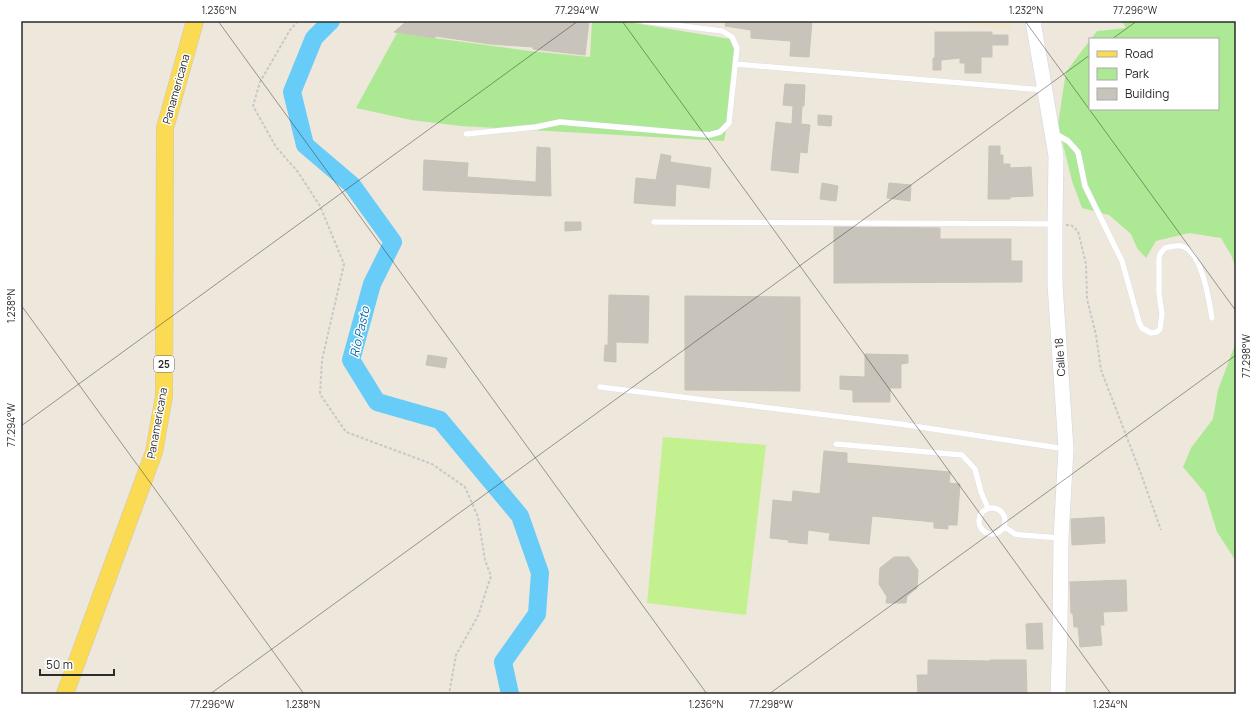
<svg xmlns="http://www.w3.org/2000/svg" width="1257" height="715" viewBox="0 0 1257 715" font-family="Manrope,sans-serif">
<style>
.education{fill:#f1e6ca}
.green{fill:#ade994}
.pitch{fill:#c3f18f}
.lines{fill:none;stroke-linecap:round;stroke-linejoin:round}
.river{stroke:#67ccf8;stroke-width:18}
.building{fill:#c9c4bb;stroke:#c9c3b5}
.service-casing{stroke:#d1d4e5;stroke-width:6}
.secondary-casing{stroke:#d1d4e5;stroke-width:16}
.primary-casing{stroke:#c8c8c8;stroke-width:18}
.path{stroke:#c8c8c8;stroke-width:2;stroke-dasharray:3 2;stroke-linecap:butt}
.service{stroke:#fff;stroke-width:5.5}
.secondary{stroke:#fff;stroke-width:15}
.primary{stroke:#fbdb53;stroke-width:17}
.ticks{fill:none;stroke:#2b2b2b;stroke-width:1;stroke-opacity:0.45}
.labels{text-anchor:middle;stroke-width:3;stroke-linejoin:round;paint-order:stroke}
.shield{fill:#fff;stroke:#6b6b6b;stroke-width:1}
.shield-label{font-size:10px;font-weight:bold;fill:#2b2b2b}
.street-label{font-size:11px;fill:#2b2b2b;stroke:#fff}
.water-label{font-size:12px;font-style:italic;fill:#0368a6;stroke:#fff}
.neatline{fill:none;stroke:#2b2b2b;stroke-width:1.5}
.ticks-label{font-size:10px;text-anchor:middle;fill:#2b2b2b}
</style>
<rect width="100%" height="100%" fill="#eee7dc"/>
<path class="education" d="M944,21h67l1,9z"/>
<path class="green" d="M592,21h30l108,18 9,25 -15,77 -263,-15 -50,-6 -55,-12 41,-75 133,18 60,6z
M1122,21h114v247l-5,-13 -10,-17 -32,-5 -33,8 -10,17 -9,-10 -6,-14 -22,-19 -27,-7 -10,-27 -14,-57 8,-52 24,-32v69h128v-70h-127l6,-8 29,-3z
M1236,342v219l-19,-29 -12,-39 -22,-26 8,-19 22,-29 5,-29z"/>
<path class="pitch" d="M663,437l103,8 -20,170 -99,-12z"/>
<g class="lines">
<path class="river" d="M331,21l-17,17 -22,54 13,53 47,40 41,57 -21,42 -21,76 26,42 63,18 80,96 20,57 -3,41 -34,48 7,32"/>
</g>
<path class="building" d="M407,21h182l-4,34 -52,-6v-2l-43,-3 -55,-8v2l-41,-6z
M726,21h86l-3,36 -19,-1 1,-15 -40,-3v-8l-26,-4z
M935,32h57v3h16v10h-16v12h-11v16h-16v-10h-5v-5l-19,2v10h-8v-12h2z
M785,84l20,1 -1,21h-2l-1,18 9,1 -3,28 -7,-1 -2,21 -27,-3 5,-48 16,2 1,-18 -10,-1z
M818,115l14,1 -1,10 -13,-1z
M989,146h11v9h3v9h7v4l21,-1 2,29 -23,1v2h-22z
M537,147l13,1 1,48 -128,-6 1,-30 44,3 -1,14 69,5z
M661,154l10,2 -1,6 41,6 -2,20 -33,-4 -1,22 -41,-3 2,-25 20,2z
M822,183l16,3 -2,15 -16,-2z
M889,183l22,2 -1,16 -23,-3z
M565,222h16v8l-16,1z
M834,227l106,1v11h71v22h11v21l-188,1z
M609,295l40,1 -1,47 -32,-1v20l-12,-1 1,-16h3z
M685,296l115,1v94l-115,-1z
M865,354l43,1v8l-7,1v24h-11v14h-37v-12l-13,-1v-13l25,1z
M428,355l19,3 -2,10 -19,-3z
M824,451l23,2v10l103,9 -1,11 11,1 -3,41h-9v4l-14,-1v-6l-62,-6 -3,28 -40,-4 1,-7 -22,-3 -1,14 -19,-2 1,-2 -19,-2 3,-38 19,2 1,-11 27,3z
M1104,517l1,26 -33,2 -1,-26z
M894,557h15l9,13 -1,18 -10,8 -1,7h-20l1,-6 -8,-13 1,-16z
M1126,580l1,31 -24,1 1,13h-4l2,20 -22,2 -2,-20h-4l-1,-13 -2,-1 -1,-31z
M1042,623l1,26h-16l-1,-25z
M928,660l62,1v-1h36l1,34h-109l-1,-19h11z"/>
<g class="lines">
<defs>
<path id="service" d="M735,64l309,26
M1054,133l14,8 10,11 7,34 37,75 17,61 3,6 9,5 6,-1 3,-3 2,-15 -3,-21v-34l1,-5 5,-6c5,-1 11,-3 16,-2 21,4 28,54 31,72
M466,134l70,-7 24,-5 149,13 11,-3 9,-9 8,-75 -5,-11 -10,-6 -79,-10
M654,222l400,2
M600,387l300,37 166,25
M836,444l126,11 13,14 6,23 7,16
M979 521a13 13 0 1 1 26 0a13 13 0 1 1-26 0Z
M1005,527l10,7 7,1 38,3"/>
<path id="secondary" d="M1033,21l23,135 -1,68v60l11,165 -5,89 -1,92 -2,64"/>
<path id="primary" d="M65,694l89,-242 10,-56 1,-268 30,-107"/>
</defs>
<use href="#service" class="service-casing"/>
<use href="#secondary" class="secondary-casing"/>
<use href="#primary" class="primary-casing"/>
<path class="path" d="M298,21l-8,9 -30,52 -7,24 23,41 22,25 22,34 24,58 -22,96 -2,34 26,38 86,32 33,23 13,30 7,43 6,16 -13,40 -22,39 -7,39
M1066,225h5l7,6 8,33 1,35 9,36 5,35 40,104 20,56"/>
<use href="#service" class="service"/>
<use href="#secondary" class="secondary"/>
<use href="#primary" class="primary"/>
</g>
<path class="ticks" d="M218,21l489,673M622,21l489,673M1025,21l211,290M1112,39l25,-18M21,305l283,389M21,426l557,-405M210,694l880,-639M769,694l467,-339"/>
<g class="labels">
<rect class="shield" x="154" y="356" width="20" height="16" rx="3"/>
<g class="shield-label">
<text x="164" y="368">25</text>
</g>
<g class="street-label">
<text transform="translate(176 89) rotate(-74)" y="4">Panamericana</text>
<text transform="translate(1060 357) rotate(-94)" y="4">Calle 18</text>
<text transform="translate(157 423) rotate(-80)" y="4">Panamericana</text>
</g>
<g class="water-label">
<text transform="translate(360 332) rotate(-77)" y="4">Río Pasto</text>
</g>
</g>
<rect width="1257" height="715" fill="none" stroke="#ffffff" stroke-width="44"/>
<rect x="1089" y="38" width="130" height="72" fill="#ffffff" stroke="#aaaaaa"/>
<rect x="1097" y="51" width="20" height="6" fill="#fbdb53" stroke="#aaaaaa"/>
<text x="1125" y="58" font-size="12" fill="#2b2b2b">Road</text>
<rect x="1097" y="68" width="20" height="12" fill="#ade994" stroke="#aaaaaa"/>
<text x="1125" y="78" font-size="12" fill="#2b2b2b">Park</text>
<rect x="1097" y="88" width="20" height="12" fill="#c9c4bb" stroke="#aaaaaa"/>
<text x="1125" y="98" font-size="12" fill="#2b2b2b">Building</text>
<path d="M40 669v6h74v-6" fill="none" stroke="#2b2b2b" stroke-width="2"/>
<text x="46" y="669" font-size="12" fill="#2b2b2b" stroke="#ffffff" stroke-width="3" paint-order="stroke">50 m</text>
<rect x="22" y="22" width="1213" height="671" class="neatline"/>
<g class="ticks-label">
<text x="219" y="14">1.236°N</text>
<text x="577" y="14">77.294°W</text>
<text x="1026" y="14">1.232°N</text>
<text x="1135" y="14">77.296°W</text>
<text transform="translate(11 306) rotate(-90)" y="4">1.238°N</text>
<text transform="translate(1246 356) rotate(-90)" y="4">77.298°W</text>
<text transform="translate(11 425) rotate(-90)" y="4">77.294°W</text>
<text x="212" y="708">77.296°W</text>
<text x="303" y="708">1.238°N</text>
<text x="706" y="708">1.236°N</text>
<text x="771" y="708">77.298°W</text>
<text x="1110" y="708">1.234°N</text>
</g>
</svg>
